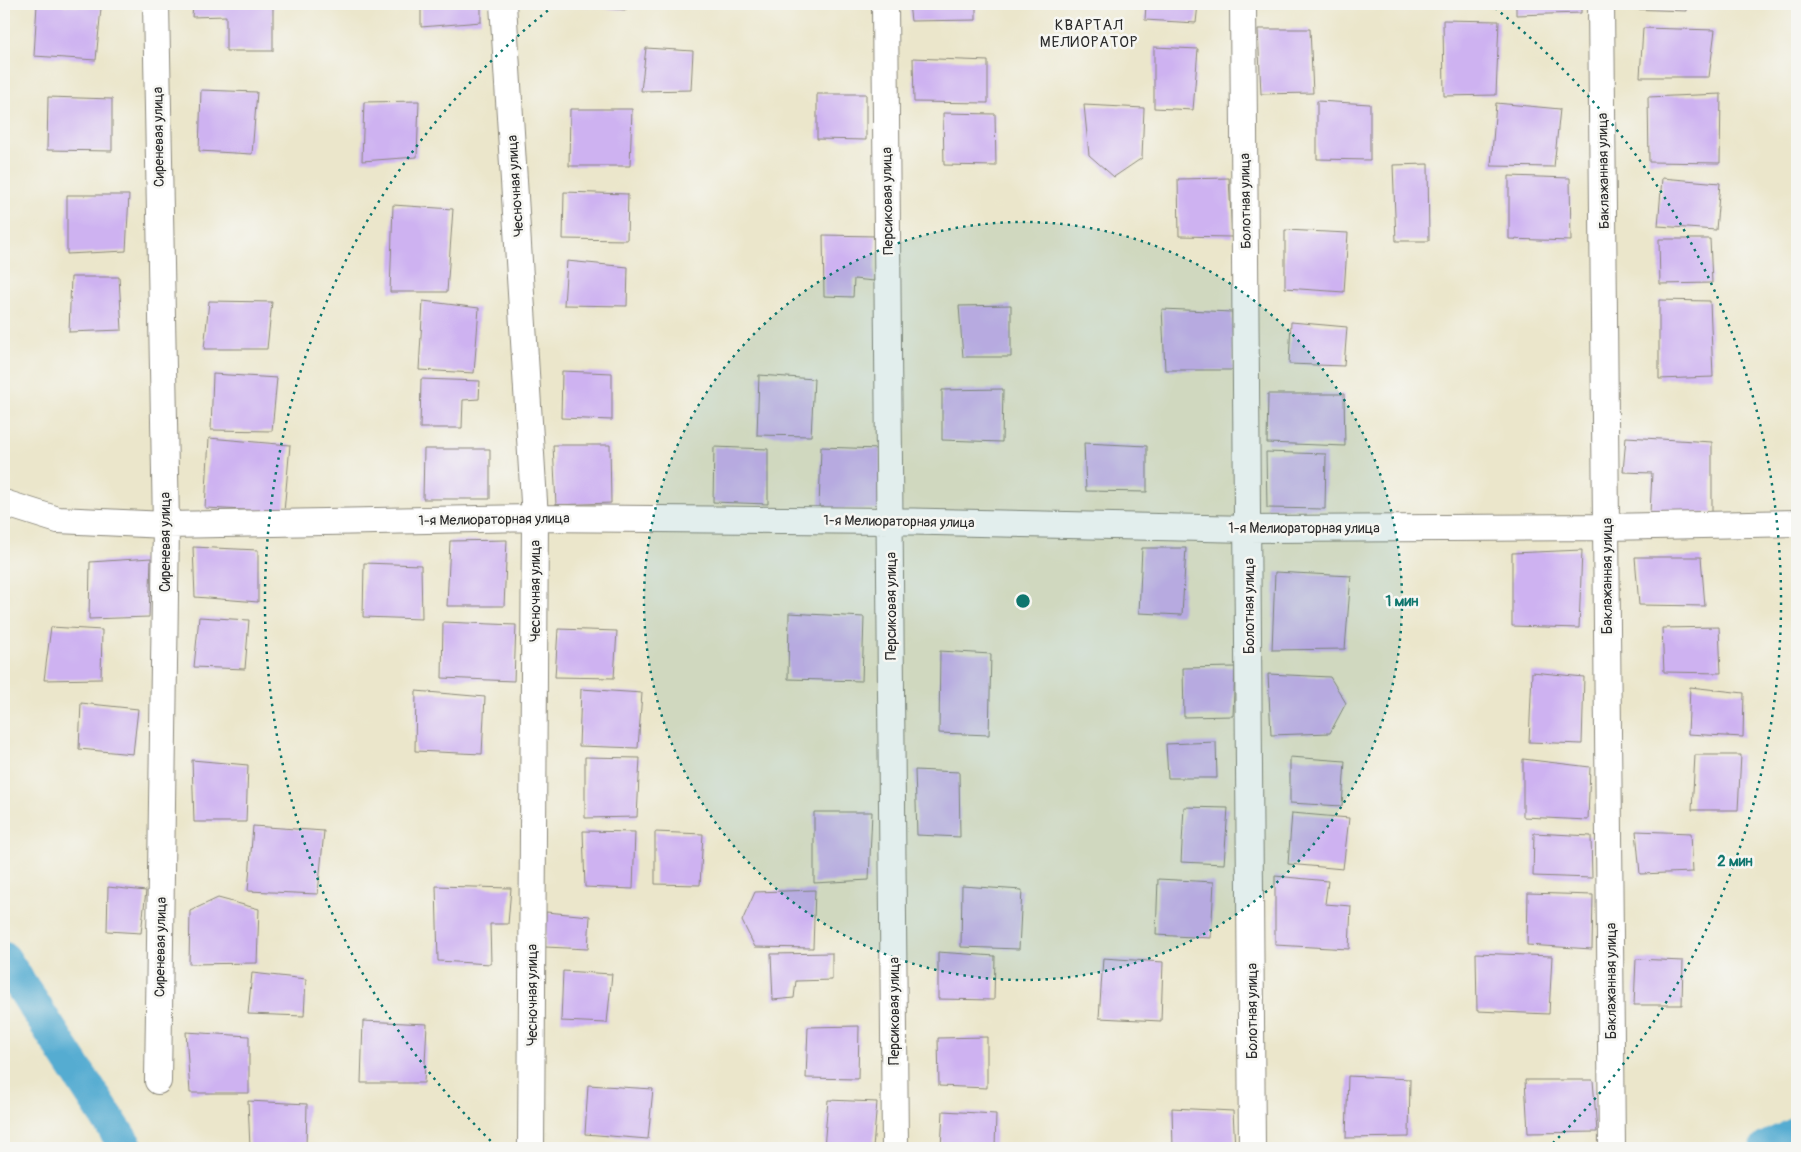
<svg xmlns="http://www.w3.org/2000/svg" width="1801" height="1152" viewBox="0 0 1801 1152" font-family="Pangolin,sans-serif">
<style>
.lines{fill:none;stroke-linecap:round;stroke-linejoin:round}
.canal{stroke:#54acd1;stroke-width:34}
.building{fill:#ceb2f1}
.minor-casing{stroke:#8b887b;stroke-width:28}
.minor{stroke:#fff;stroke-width:26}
.ring{fill:none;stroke:#0f766e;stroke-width:2.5;stroke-dasharray:2.5 5}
.labels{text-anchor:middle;stroke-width:5;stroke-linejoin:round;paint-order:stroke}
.street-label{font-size:14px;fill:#2b2b2b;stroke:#f6f6f2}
.neighbourhood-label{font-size:15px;letter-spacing:1px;fill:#2b2b2b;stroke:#f6f6f2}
.centre{fill:#0f766e;stroke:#f6f6f2;stroke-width:2.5}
.ring-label{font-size:15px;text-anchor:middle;font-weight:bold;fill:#0f766e;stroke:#f6f6f2;stroke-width:5;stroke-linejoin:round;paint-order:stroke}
</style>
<rect width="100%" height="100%" fill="#f6f6f2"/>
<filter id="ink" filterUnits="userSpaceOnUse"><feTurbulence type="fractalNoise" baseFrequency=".02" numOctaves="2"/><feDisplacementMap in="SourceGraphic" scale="10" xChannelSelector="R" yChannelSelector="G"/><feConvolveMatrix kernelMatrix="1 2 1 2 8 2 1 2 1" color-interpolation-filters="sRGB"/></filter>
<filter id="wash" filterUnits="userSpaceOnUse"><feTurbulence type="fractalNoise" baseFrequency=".0096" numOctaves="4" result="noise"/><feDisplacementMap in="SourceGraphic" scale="20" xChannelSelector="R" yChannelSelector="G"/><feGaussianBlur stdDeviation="1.12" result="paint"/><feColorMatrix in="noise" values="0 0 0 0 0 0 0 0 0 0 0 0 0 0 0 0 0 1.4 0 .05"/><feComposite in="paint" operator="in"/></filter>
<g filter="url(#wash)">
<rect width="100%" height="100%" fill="#ebe6cb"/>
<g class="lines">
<path class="canal" d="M4,959l123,189
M1767,1148l30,-14"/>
</g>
<g id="blocks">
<path class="building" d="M37,4l64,4 -5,52 -62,-4z
M193,4h80v47h-47v-35l-34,1z
M421,4h60v18l-60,5z
M570,4h56v6l-56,-5z
M909,4h67v16l-65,1z
M1146,4h52l-2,19 -51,-3z
M1516,4h65v9l-65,2z
M1628,4h58v7l-57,-2z
M1443,20l56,1 -3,74 -52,1z
M1643,28l72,2 -6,47h-69z
M1258,29h52l3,64 -52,1z
M1154,47l44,2 -5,61 -39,-2z
M646,48l47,3 -2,39 -50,1z
M913,58l75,3v42l-74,-1z
M201,90l56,2 -5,62 -53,-3z
M817,94h49v46l-49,-1z
M1721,94l-1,69 -71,-1 -1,-65z
M48,97l64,2v52l-65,-1z
M419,101l-2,56 -55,4 2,-59z
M1317,101l53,3v56l-53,-1z
M1496,103l64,6 -6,58 -63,-1z
M1084,105l60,3 -2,50 -28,19 -25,-22z
M570,109h62l-2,57h-61z
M943,113l52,1 1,52 -52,-1z
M1428,164l1,77h-33l-3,-76z
M1509,176l61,2 1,63 -62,-2z
M1229,178l3,59 -53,-1 -1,-57z
M1662,178l58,5 -4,47 -58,-4z
M564,192l64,2 -1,46 -64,-1z
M67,195h62l-3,56 -59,3z
M393,205l60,4 -6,83h-57z
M1285,230l63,3 -4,59 -59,-4z
M823,235l53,1 -2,45 -20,-2 -1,18 -29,-1z
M1659,239h51l2,44 -52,1z
M567,261l61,6 -1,39 -63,-1z
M71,277h48l3,53 -53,2z
M1659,300l51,1 3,76 -54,2z
M209,301l63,1 -5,47h-63z
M423,301l56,7 -5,65 -55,-3z
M1011,305v52h-48l-4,-51z
M1162,309l70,3 1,58h-68z
M1291,322l56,5 -3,39 -55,-2z
M562,371l50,2v47l-51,-2z
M213,374l64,4 -5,53 -61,-1z
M759,375l55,4 -3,57 -54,-1z
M421,379l59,2 -1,18 -16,1 -1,28h-42z
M1003,389l-1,53 -60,-2v-50z
M1268,394h76l1,52 -78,-3z
M1626,437l86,5v71h-62l2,-40 -29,-1z
M209,438l81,7 -6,67 -79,-4z
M1084,443l63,3v46l-61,-1z
M553,445h57l1,58 -55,2z
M714,447l54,2v55l-55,-2z
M821,447l59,2 1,60h-62z
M424,449h66v50h-67z
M1266,452l60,2 -1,55 -58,-1z
M507,540l-3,66h-57l3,-65z
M193,547l65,3v52l-63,-5z
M1142,548h44l-4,67 -43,-2z
M1582,550l-3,78 -67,-2v-73z
M1635,557h66l4,49 -66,-1z
M151,558l-2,59 -60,2 1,-57z
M364,563l57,2 1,54 -59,-2z
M1275,572l76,4 -6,73 -73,1z
M789,613l75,4 -2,64 -74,-2z
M199,617l50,3 -4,49 -51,-2z
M443,622l73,3 -2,56 -72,-3z
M51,627l51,3 -1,49 -57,1z
M1719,627l2,46 -57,-1 -2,-44z
M558,629l59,2 -3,47 -59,-1z
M940,651l51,3 -2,81 -50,-2z
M1235,667l-2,49 -49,1 -1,-49z
M1532,672l52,5 -2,67 -53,-2z
M1268,674l62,3 16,26 -16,30 -59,2z
M1690,687l54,6 -1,44 -55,-3z
M581,689l61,4 -4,55 -59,-2z
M416,691l69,6 -3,57 -67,-3z
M81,703l57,6 -5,45 -54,-5z
M1216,742l1,36h-49l-2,-34z
M1695,755h46l-3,55h-46z
M585,757l55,1 -3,59 -52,1z
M1290,757l55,4 -3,45 -52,-3z
M1523,759l67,8 -2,53 -65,-3z
M192,760l56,5 -2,57h-52z
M915,770l44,2 1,65 -43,-2z
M1184,807l44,1 -4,56 -43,-2z
M814,812h58l-3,68 -55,3z
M1292,813l57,5 -6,51 -55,-5z
M253,826l71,5 -6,63 -70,-3z
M583,831l52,1 -2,57 -48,-2z
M1636,831l55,2 2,39 -53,2z
M655,832l48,2 -3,51 -45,-1z
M1534,833l57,3 1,42 -59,-2z
M1275,876l53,5 -3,23 26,2 -2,43 -74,-4z
M1158,879l56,3 -3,56 -55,-3z
M436,886l75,2 -3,36h-18l1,40 -53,-3z
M962,886l60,4 -3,59 -58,-2z
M108,887l38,4 -5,42 -34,-2z
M815,890l-2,58 -58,-1 -13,-26 13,-29z
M1528,893l65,2 -1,54 -65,-4z
M218,898l41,11 -2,54 -68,1 1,-53z
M546,912l44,4 -2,33 -43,-2z
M938,952l57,4 -1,44 -56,-1z
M832,953v27l-36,1 -2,17 -21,2 -2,-46z
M1476,953l76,3 -3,58 -72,-3z
M1103,958l60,4 -2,59 -62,-3z
M1636,959l47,2 -1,44h-48z
M563,971l49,3 -5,49 -46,-2z
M252,973l54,6 -2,37 -56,-2z
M363,1021l64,3 -3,59h-63z
M859,1026l-1,53 -52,-1 2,-51z
M186,1032l63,4v57h-59z
M987,1037v51l-48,-2 -1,-48z
M1348,1076l62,3 -1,58 -63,1z
M1525,1080h68l4,52 -69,1z
M588,1085l65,4 -5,50 -63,-5z
M828,1100l49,2 -4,46h-49z
M248,1101l59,3 -1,44h-56z
M1172,1108l61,3 2,37h-62z
M943,1111l53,3 -1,34h-54z"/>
</g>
</g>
<g filter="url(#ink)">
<use href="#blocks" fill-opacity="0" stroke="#8b887b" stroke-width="1"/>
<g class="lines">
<defs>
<path id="minor" d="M156,4l10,521 -8,556
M503,4l32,514 -4,630
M885,4l10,1144
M1243,4l9,1144
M1601,4l11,1144
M4,503l54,17 108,5 369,-7 356,3 358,8 358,-2 190,-4"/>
</defs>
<use href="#minor" class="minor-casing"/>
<use href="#minor" class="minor"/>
</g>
</g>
<circle cx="1023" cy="601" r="379" fill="#0f766e" fill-opacity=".12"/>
<g class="ring">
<circle cx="1023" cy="601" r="379"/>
<path d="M496 1146A758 758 0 0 1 551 8M1495 8A758 758 0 0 1 1550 1146"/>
</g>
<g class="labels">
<g class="street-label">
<text transform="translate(158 137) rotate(-91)" y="5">Сиреневая улица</text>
<text transform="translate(1603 171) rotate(-91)" y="5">Баклажанная улица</text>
<text transform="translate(515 186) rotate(-94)" y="5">Чесночная улица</text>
<text transform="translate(887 201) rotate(-91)" y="5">Персиковая улица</text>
<text transform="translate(1245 201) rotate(-91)" y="5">Болотная улица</text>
<text transform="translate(494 519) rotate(-1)" y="5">1-я Мелиораторная улица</text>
<text transform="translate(899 521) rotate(1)" y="5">1-я Мелиораторная улица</text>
<text x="1304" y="533">1-я Мелиораторная улица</text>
<text transform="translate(165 542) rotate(-90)" y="5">Сиреневая улица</text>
<text transform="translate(1607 576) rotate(-90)" y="5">Баклажанная улица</text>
<text transform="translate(535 591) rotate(-90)" y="5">Чесночная улица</text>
<text transform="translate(891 606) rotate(-90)" y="5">Персиковая улица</text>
<text transform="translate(1249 606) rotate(-90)" y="5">Болотная улица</text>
<text transform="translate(160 947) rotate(-89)" y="5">Сиреневая улица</text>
<text transform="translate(1611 981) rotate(-90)" y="5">Баклажанная улица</text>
<text transform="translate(532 995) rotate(-90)" y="5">Чесночная улица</text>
<text transform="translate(894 1011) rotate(-90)" y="5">Персиковая улица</text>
<text transform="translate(1252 1011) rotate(-90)" y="5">Болотная улица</text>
</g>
<g class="neighbourhood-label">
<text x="1089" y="30">КВАРТАЛ<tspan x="1089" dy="17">МЕЛИОРАТОР</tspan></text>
</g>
</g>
<circle cx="1023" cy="601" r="8" class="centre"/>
<g class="ring-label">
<text x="1402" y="606">1 мин</text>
<text x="1735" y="866">2 мин</text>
</g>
<rect width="1801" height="1152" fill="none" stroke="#f6f6f2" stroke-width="20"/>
</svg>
